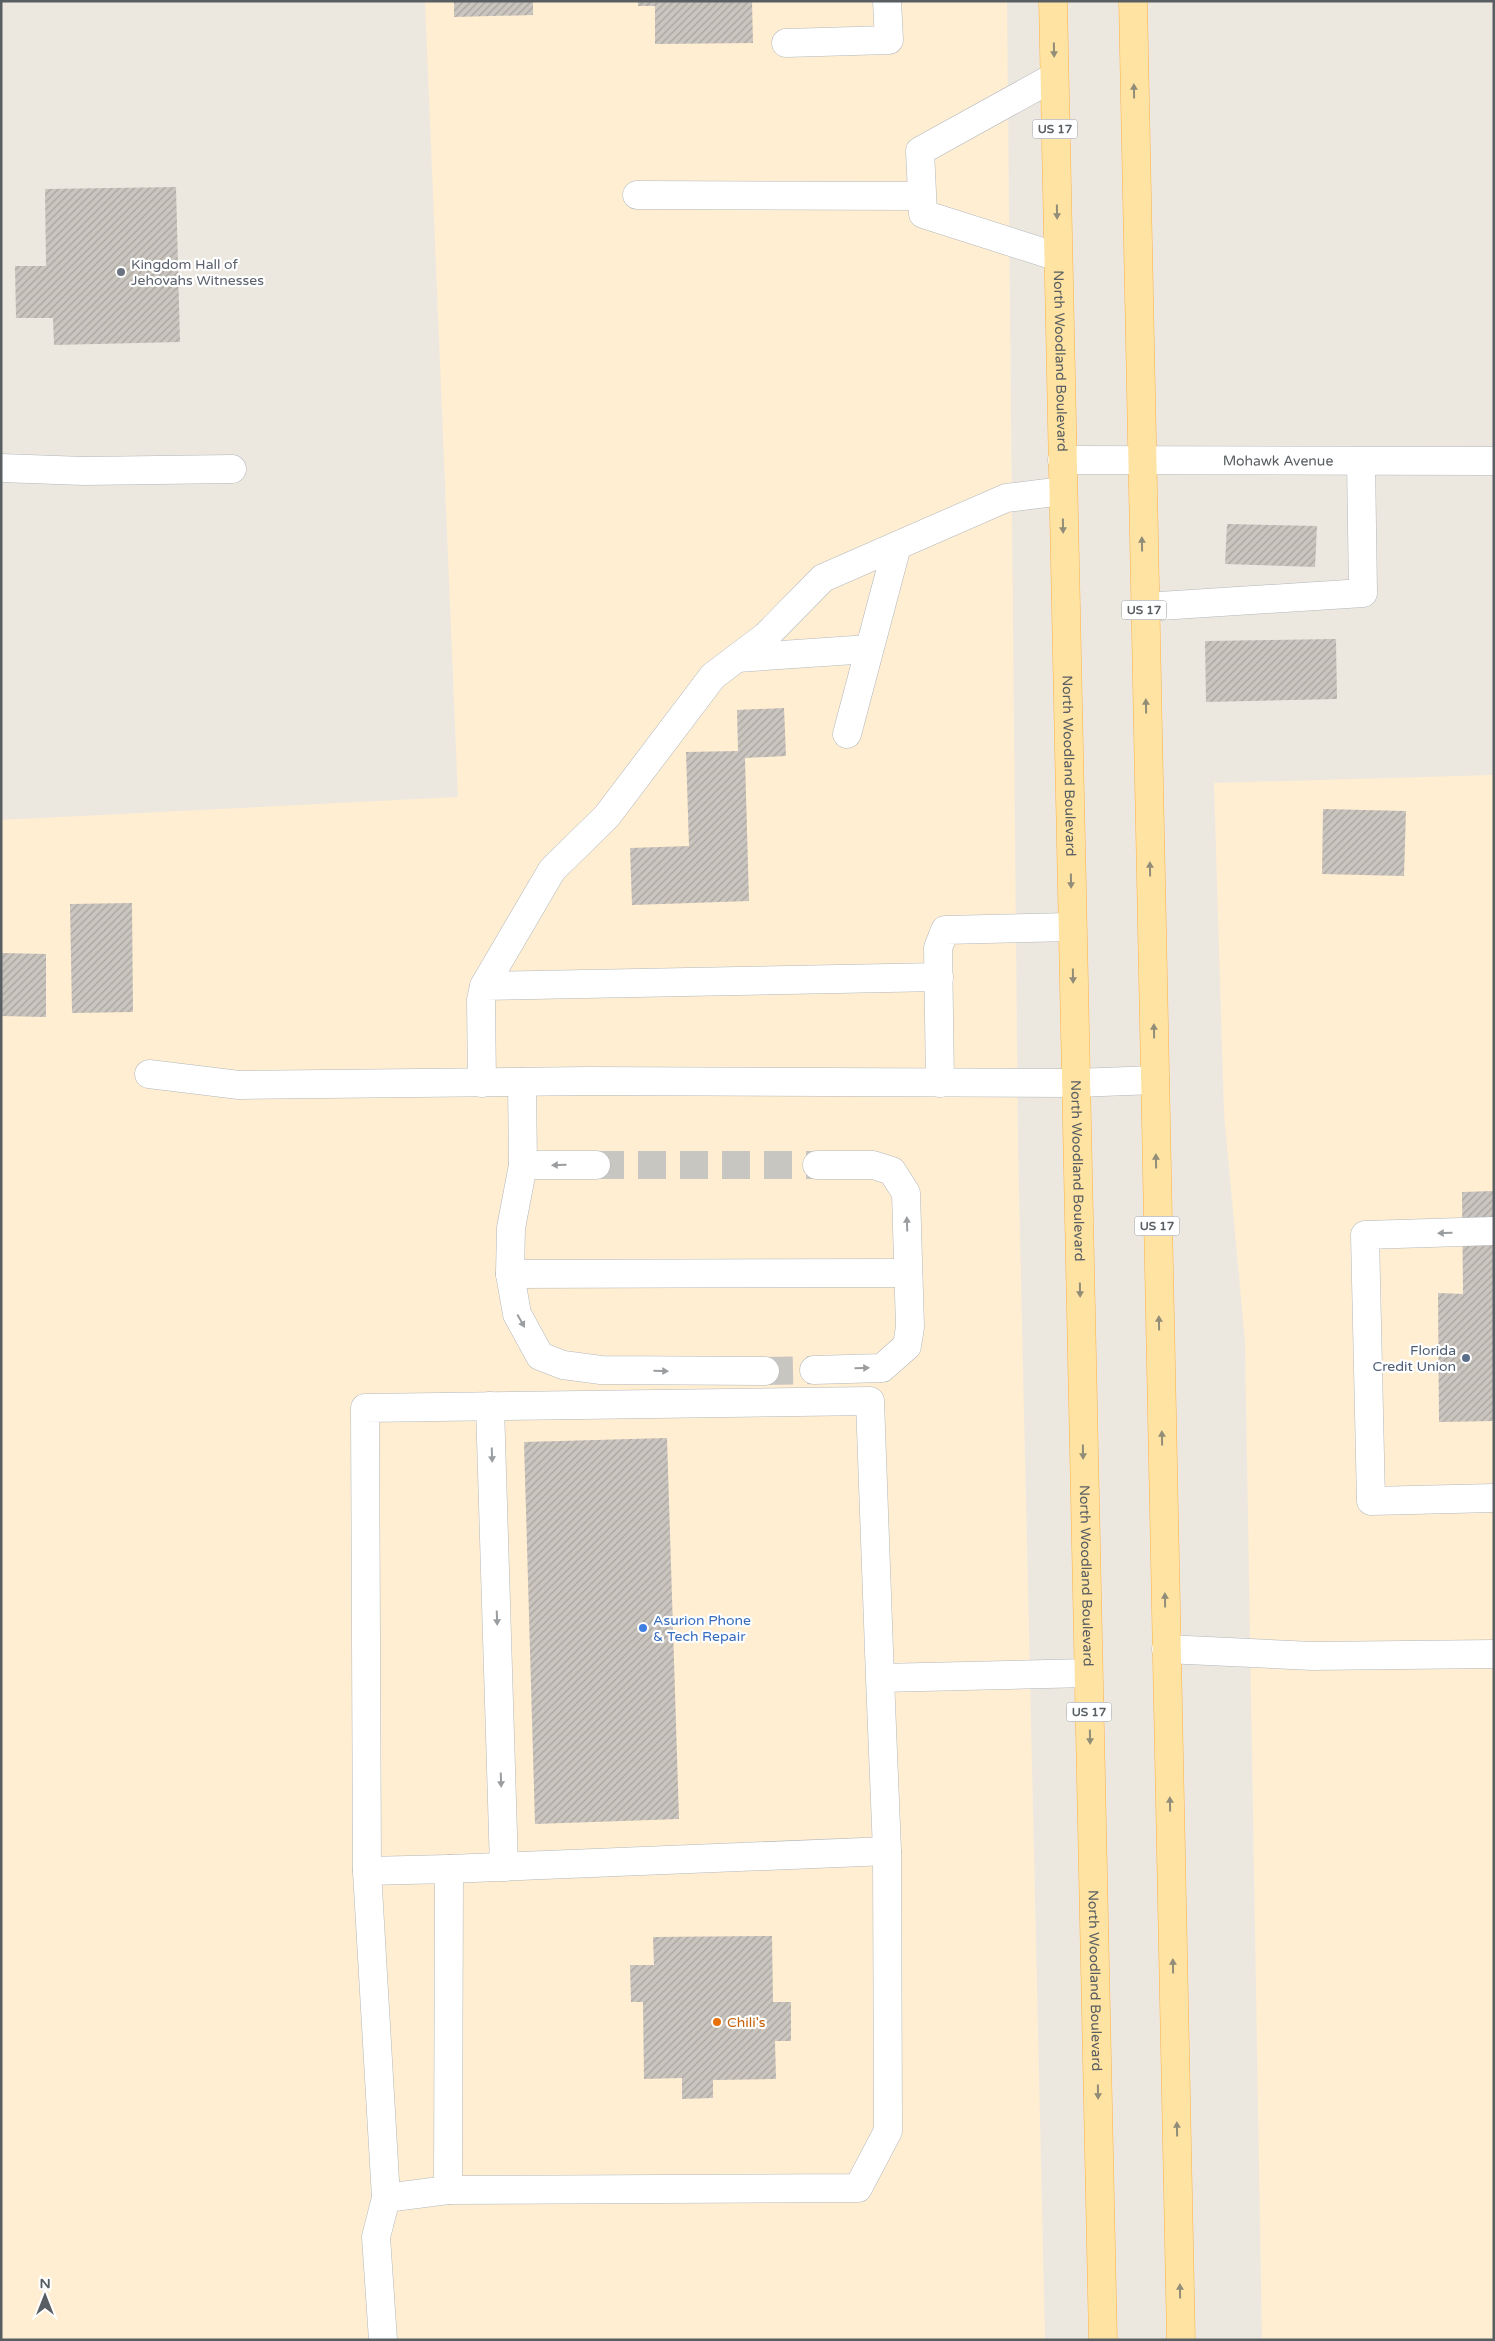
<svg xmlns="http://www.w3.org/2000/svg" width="1495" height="2341" viewBox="0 0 1495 2341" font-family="'Varela Round',sans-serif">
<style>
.commercial{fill:#ffeed2}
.building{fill:url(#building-hatch)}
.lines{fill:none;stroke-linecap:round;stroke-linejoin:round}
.minor-tunnel{stroke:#c8c6c0;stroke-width:28;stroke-dasharray:28 14;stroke-linecap:butt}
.minor-casing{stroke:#b2b7bb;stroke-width:29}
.major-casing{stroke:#feb146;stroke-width:29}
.minor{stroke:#fff;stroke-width:28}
.major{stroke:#ffe3a2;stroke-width:28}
.oneway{fill:#928d78}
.oneway2{fill:#9b9ea1}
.worship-dot{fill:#6b7280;stroke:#fff;stroke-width:2}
.service-dot{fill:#5c6f8a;stroke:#fff;stroke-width:2}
.shop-dot{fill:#3f7fe0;stroke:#fff;stroke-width:2}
.food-dot{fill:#e8710a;stroke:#fff;stroke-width:2}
.labels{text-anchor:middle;stroke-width:4.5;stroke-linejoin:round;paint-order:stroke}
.shield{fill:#fff;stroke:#8a8e91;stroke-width:1}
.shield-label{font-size:12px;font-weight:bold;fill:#585e62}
.worship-label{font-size:14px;fill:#5b616d;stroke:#fff;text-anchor:start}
.street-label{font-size:14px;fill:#585e62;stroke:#fff}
.service-label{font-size:14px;fill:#4e5e75;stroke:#fff;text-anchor:end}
.shop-label{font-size:14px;fill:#366cbe;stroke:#fff;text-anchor:start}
.food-label{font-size:14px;fill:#c56008;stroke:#fff;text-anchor:start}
</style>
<defs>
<pattern id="building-hatch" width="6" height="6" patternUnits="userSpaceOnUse" patternTransform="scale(1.25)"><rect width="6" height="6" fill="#cac5be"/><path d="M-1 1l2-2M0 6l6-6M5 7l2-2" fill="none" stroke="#a7a39e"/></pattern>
</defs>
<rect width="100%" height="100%" fill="#ede8df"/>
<path class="commercial" d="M425,1h582l11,1148 27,1191h-1044v-1520l457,-23z
M1494,775v1565h-232l-17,-999 -21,-228 -10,-330z"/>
<path class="building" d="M454,1h79v14l-79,2z
M638,1h114l1,42 -98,1v-38h-17z
M176,187l4,155 -126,3 -1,-27h-37l-1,-52h31l-1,-77z
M1227,524l90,2 -2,41 -90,-3z
M1336,639l1,60 -131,3 -1,-61z
M784,708l2,48 -41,2 4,143 -117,4 -2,-57 59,-2 -3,-94 52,-1 -1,-41z
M1323,809l83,2 -2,65 -82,-2z
M132,903l1,109 -61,1 -2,-109z
M1,953l45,1v63l-45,-1z
M1494,1191v230l-55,1 -1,-129 25,1 -1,-102z
M667,1438l12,381 -144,5 -11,-382z
M772,1936l1,66h18v39h-16l1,38 -63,1v18l-31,1v-21l-38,1 -1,-77h-12l-1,-37h24l-1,-28z"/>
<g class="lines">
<path class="minor-tunnel" d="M596,1165h221
M765,1371l49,-1"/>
<defs>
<g id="minor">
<path d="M786,43l103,-3 -2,-39"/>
<path d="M1054,77l-134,74 3,63 135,43"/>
<path d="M637,195l284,1"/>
<path id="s1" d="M1062,460l432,1"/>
<path d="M1,468l83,3 148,-2"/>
<path d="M1144,607l219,-14 -2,-132"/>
<path d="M737,658l132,-9"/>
<path d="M847,734l50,-188"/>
<path d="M484,986l68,-116 55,-54 106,-140 53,-40 57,-58 183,-80 57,-7"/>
<path d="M149,1074l90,11 348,-4 488,2 80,-3"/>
<path d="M522,1082l1,83 -12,63 -1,46 7,40 23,42 23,9 38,5 164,1"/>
<path d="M482,1083l-1,-83 3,-14 455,-9"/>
<path d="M940,1083l-2,-135 7,-18 127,-3"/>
<path d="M523,1165h73"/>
<path d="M1494,1231l-129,4 6,266 123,-3"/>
<path d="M510,1274l398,-1"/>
<path d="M814,1370l68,-2 25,-22 3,-19 -4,-134 -14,-22 -19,-6h-56"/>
<path d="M490,1406l14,461"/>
<path d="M1166,1649l146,7 182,-2"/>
<path d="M880,1678l-10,-277 -505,7 2,463 82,-2 -1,321 410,-2 30,-57 -1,-280 -7,-173 208,-5"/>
<path d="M449,1869l438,-18"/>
<path d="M367,1871l19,327"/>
<path d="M383,2340l-7,-103 10,-39 62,-8"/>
</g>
<g id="major">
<path id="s2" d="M1053,1l50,2339"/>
<path d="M1133,1l48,2339"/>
</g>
</defs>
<use href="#minor" class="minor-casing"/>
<use href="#major" class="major-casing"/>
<use href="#minor" class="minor"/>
<use href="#major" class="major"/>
</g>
<defs><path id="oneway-solid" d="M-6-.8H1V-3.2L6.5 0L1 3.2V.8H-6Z" transform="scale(1.25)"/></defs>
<g class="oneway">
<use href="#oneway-solid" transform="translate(1054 50) rotate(89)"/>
<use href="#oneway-solid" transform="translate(1134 91) rotate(-91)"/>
<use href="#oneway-solid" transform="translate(1057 212) rotate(89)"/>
<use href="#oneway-solid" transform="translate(1063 526) rotate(89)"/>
<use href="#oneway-solid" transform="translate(1142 544) rotate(-91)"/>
<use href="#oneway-solid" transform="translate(1146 706) rotate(-91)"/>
<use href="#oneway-solid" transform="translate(1150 869) rotate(-91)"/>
<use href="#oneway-solid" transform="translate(1071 881) rotate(89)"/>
<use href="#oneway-solid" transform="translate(1073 976) rotate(89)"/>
<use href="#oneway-solid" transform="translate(1154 1031) rotate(-91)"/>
<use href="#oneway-solid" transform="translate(1156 1161) rotate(-91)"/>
<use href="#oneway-solid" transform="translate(1080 1290) rotate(89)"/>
<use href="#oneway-solid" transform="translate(1159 1323) rotate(-91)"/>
<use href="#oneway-solid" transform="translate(1162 1438) rotate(-91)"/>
<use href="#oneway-solid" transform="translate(1083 1452) rotate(89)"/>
<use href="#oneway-solid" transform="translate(1165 1600) rotate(-91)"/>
<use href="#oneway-solid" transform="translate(1090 1737) rotate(89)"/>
<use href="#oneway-solid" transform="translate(1170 1804) rotate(-91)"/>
<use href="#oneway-solid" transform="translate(1173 1966) rotate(-91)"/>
<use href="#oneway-solid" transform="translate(1098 2092) rotate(89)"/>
<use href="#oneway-solid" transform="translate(1177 2129) rotate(-91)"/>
<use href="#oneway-solid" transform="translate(1180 2291) rotate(-91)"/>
</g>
<g class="oneway2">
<use href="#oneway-solid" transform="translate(559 1165) rotate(179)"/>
<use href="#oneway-solid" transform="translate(907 1224) rotate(-92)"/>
<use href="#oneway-solid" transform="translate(1445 1233) rotate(179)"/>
<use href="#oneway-solid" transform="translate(521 1321) rotate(61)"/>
<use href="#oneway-solid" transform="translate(862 1368) rotate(-2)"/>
<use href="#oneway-solid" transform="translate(661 1371) rotate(1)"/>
<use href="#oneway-solid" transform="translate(492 1455) rotate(88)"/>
<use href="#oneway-solid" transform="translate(497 1618) rotate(88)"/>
<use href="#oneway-solid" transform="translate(501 1780) rotate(88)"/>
</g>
<circle class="worship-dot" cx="121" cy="272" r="5"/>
<circle class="service-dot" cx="1466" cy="1358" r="5"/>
<circle class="shop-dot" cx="643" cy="1628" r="5"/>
<circle class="food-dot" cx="717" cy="2022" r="5"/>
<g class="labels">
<g class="shield">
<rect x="1032.5" y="119.5" width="45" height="19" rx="4"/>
<rect x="1121.5" y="600.5" width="45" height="19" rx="4"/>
<rect x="1134.5" y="1216.5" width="45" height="19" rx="4"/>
<rect x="1066.5" y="1702.5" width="45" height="19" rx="4"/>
</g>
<g class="shield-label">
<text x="1055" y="133">US 17</text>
<text x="1144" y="614">US 17</text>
<text x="1157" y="1230">US 17</text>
<text x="1089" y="1716">US 17</text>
</g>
<g class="worship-label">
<text x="131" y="269">Kingdom Hall of<tspan x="131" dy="16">Jehovahs Witnesses</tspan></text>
</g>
<g class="street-label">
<text dy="5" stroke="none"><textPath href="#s2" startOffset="360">North Woodland Boulevard</textPath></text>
<text dy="5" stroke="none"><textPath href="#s1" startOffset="216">Mohawk Avenue</textPath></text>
<text dy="5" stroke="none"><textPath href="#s2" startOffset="765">North Woodland Boulevard</textPath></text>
<text dy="5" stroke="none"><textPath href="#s2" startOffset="1170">North Woodland Boulevard</textPath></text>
<text dy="5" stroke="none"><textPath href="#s2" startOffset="1575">North Woodland Boulevard</textPath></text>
<text dy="5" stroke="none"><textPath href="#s2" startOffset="1980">North Woodland Boulevard</textPath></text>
</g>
<g class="service-label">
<text x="1456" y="1355">Florida<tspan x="1456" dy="16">Credit Union</tspan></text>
</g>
<g class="shop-label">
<text x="653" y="1625">Asurion Phone<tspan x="653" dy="16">&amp; Tech Repair</tspan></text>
</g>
<g class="food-label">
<text x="727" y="2027">Chili's</text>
</g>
</g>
<rect width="1495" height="2341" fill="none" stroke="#585e62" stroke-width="5"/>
<g transform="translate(45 2296)" stroke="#ffffff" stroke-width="4" paint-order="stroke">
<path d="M0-4L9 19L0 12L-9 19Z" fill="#585e62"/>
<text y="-8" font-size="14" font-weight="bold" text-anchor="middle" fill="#585e62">N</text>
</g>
</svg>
